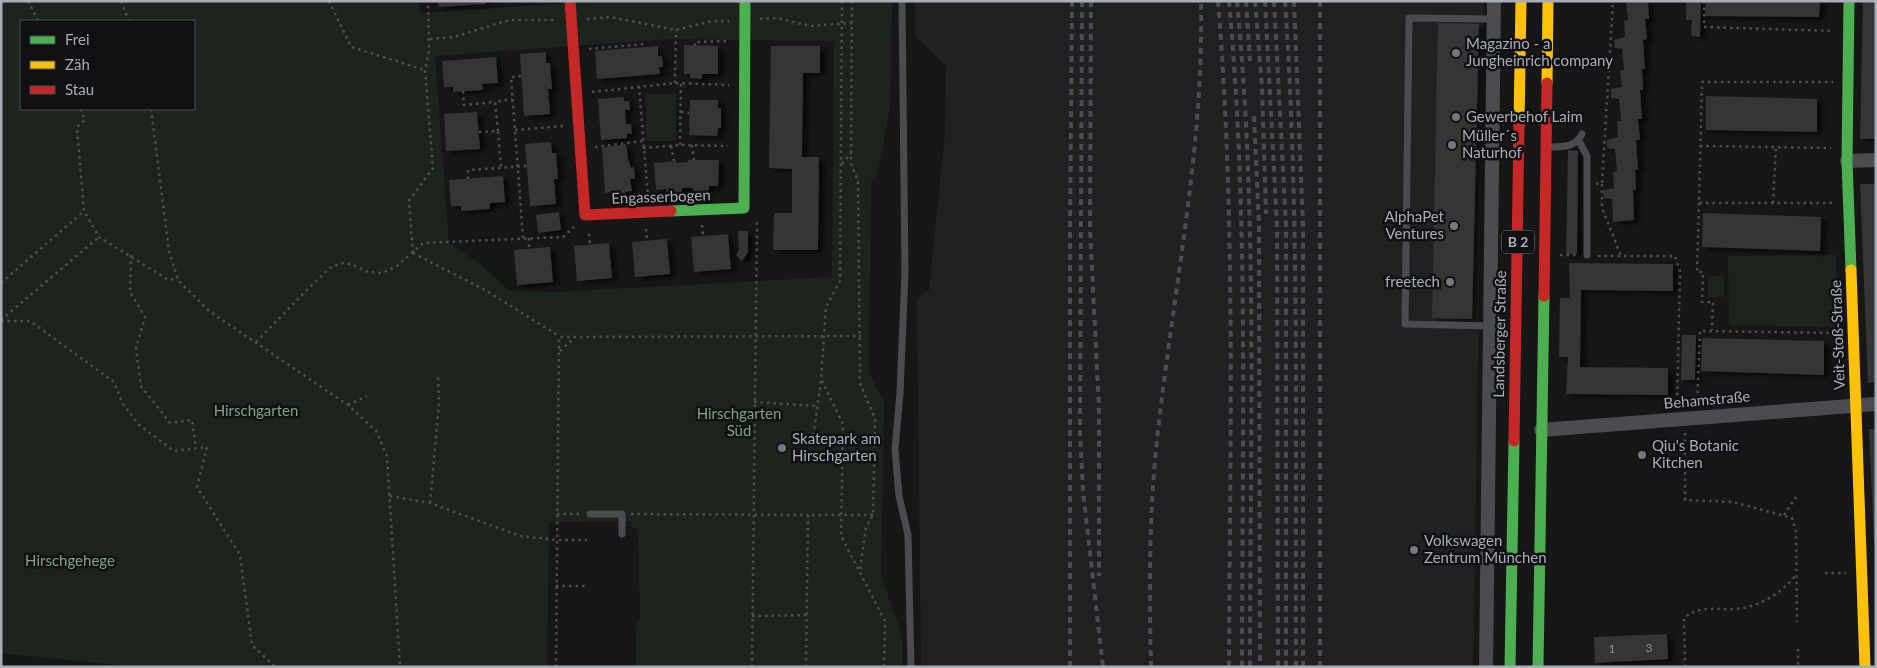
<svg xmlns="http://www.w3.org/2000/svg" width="1877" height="668" viewBox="0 0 1877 668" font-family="Lato,sans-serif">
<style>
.built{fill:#212123}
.green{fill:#1d241e;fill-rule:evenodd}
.building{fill:#353536;filter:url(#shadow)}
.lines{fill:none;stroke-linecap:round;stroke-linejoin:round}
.path{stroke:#4d4e52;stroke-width:2.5;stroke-dasharray:2.5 4;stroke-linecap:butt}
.lane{stroke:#4b4c50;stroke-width:7}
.street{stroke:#4b4c50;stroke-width:14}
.fast{stroke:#4caf50;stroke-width:11}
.slow{stroke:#ffc107;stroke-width:11}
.jam{stroke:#c62828;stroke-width:11}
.rail{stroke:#4b4c4f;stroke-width:4;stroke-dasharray:6 5;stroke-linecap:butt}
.poi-dot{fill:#757880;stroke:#111113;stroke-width:2}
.labels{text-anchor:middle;stroke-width:5;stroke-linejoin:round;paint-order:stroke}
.number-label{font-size:12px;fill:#8b8f98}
.shield{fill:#111113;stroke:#7b7e86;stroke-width:1}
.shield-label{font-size:14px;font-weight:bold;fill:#a8adb8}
.poi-label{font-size:15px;fill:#a8adb8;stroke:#111113;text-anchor:start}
.street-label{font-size:15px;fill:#a8adb8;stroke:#111113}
.park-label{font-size:15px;fill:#7fa381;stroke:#111113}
</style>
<defs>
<filter id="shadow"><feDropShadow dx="5.5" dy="3" stdDeviation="2.5" flood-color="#0009"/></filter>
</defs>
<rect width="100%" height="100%" fill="#171717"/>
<path class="built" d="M915,1h569l-11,666h-552l-4,-368 8,-8h4l16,-158 1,-67 -31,-30z"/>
<path class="green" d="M1,1h418l1,12 183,-12h289l-2,107 -13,68 -6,6 -2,190 15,31 -3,172 21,61v31h-266v-39l4,-10 -2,-89 -7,-2v-6l-82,1 -2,145h-411l-135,-14zM21,21h173v88h-173zM669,39l165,2 -2,236 -278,15 -45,-2 -30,-27 -30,-20 -14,-187z
M646,94h30v47h-30z
M1836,255v72l-107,-2 -1,-69z
M1708,276h16v21h-16z"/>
<path class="building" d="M438,1h48v3l-47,3z
M1626,1h22l1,18h-4l2,20 -4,1 2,29h-3l1,21h-3l2,29h-4l2,21h-4l2,30h-3l1,20h-3l1,30 -21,2 -1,-23 -8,-1 -1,-8 11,-2 -1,-16h4l-2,-23 -8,-1v-8l11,-3 -1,-16h4l-2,-22 -8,-1v-9l11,-2 -2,-16 4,-1 -2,-21 -7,-1 -1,-8 11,-3 -1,-16 4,-1z
M1686,1h15l-1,36 -9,-1 1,-16h-6z
M1706,1h114l-1,16 -114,-1z
M1863,1h13v138h-16z
M1438,23l41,1 -7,295 -40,-1z
M684,45l34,1v28h-16v5l-12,-1v-4h-6z
M658,46v10h4l1,11h-4l1,7 -63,5 -2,-28z
M771,46h49v27h-17l-1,84h17l-1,93h-45l1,-37h18v-44l-23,-1z
M546,52v11h4l2,26h-4l2,25 -26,2 -4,-62z
M496,57l2,26 -16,1 1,6 -30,2v-5h-9l-2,-26z
M1706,96l111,3v33l-111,-2z
M624,97v4h5l1,9h-5l1,14h5l1,10h-5v4l-26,2 -3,-41z
M690,100h28v8h3v20h-3l-1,8 -28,-1z
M477,112l3,37 -34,2 -2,-37z
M551,142l1,11h4l2,26h-4l2,25 -26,2 -5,-62z
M626,144l2,15 3,9 3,-1 1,12h-5l2,12 -7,1 1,4 -10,1 -1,-5 -10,1 -3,-45z
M1568,150l10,1 -1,103h-11z
M688,160h31l-1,26h-9v5l-15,1 -1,-4h-11v5l-15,1 -1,-5 -10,1 -2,-27 23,-2v2l11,-1z
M503,176l2,26 -15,1v6l-29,2v-5h-10l-2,-26z
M1860,184h16v198l-8,1z
M559,212l2,18 -23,3 -2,-18z
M1703,213l118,4 -1,34 -118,-4z
M738,231h10v21l-6,9 -6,-6 3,-5z
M728,234l3,35 -37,3 -3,-35z
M667,239l3,35 -35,3 -3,-35z
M609,243l3,35 -35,3 -3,-35z
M550,247l3,35 -36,3 -3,-35z
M1569,263l104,1v27l-92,-1 -1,77 88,1v27l-102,-1 2,-37h-9l1,-59h10z
M1682,335h14l-1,45h-14z
M1702,338l122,3v34l-123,-4z
M1869,429h7v114h-2z
M1667,634l1,25 -73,4 -1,-26z"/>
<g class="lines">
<path class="path" d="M28,1l10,20
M121,1l8,20
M329,1l22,46 74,23
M501,1v1
M842,1l-2,280 -14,26 -5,72 22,45 -2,112 44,85 -1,46
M852,1l-1,163 7,17 2,202 15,36 -2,96 -7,12 -6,43
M1704,1v26l128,4
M587,19l23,-2 66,13 36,-9h17
M760,19l17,-1 33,8 42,-3
M430,39l24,-2 55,-17h48
M695,46v-4l35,-1
M589,49l55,-5v3
M521,76l-10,1 12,161
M675,83l1,-53
M639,86l9,111
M463,91l1,14 31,-3
M592,92l83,-9 54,2
M80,109l5,11 -8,7 7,84 15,26 68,42 11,1
M151,109l18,142 9,29 31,31 139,94 28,26 11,25 13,211
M681,112l8,1
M515,130l48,-4
M498,131l-3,-29 17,-3
M479,132l19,-1 3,36
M680,145l1,-61
M692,145l2,15
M671,146l3,15
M1700,146l131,2
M595,147l48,-6
M643,148l37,-3 48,1
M842,164l9,-11
M468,179v-9l59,-4
M1596,184l6,-1 11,-182
M1602,184v24l19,48
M1699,203l-2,69h6l-1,30h11l-1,28
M1773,203l3,-56
M1832,203h-133l3,-121h131
M702,225l1,11
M646,229l1,12
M589,234l1,10
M529,238v11
M413,253l-4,-52 24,-33 -8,-98 4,-18 -1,-51
M413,253l72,37 74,46
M131,255l-1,37 15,25 -9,31 5,38 29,37 22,-3 4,28
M1560,255h17
M1598,256h77l5,15 -3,136
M1,283l83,-72
M1,320l98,-83
M1,321h29l84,61 9,22 16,21 35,26 33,-4 -10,40 43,68 12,90 23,22
M256,342l53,-54 21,-20 11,-5 10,1 17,8 14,1 15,-7 26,-23 140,-6 11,-10
M560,351l15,-14
M821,381l-9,64 14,-3h17
M754,402l63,4
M348,405l19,-9
M1697,406l3,-75 137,2
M1685,433v67l48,2 59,16 4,14 1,90
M390,496l40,7 90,33 37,4h30
M430,503l9,-99 -1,-29
M557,514h24
M631,514l177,1
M1784,515l12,-18
M1825,573h21
M556,586h30
M752,616l55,-1
M1798,649v18
M556,667l3,-330 302,-1
M752,667l5,-448
M806,667l2,-152h65
M1685,667l-1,-49c18,-15 37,-6 59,-10 21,-4 39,-16 52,-32"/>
<path class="lane" d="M902,1l3,272 -5,120 -5,56 4,47 9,39 3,132
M1579,141l8,15v99
M1548,147c14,0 27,1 34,-13
M1491,326l-86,-2 4,-306 85,1
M590,514h32v20"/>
<path class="street" d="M1847,161l29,-1
M1541,430l335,-26
M1486,667l8,-666"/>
<path class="fast" d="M1849,1l-2,160 4,109
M671,211l73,-3 1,-207
M1510,667l4,-226
M1538,667l6,-371"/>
<path class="slow" d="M1547,83l1,-82
M1519,125l2,-124
M1851,270l14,397"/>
<path class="jam" d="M570,1l15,214 86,-4
M1544,296l3,-213
M1514,441l5,-316"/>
<path class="rail" d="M1082,1l-2,432 3,58 20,176
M1091,1l-1,228 9,179v168
M1218,1c18,221 12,444 11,666
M1229,1c20,221 13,444 13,666
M1237,1c21,221 13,444 13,666
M1246,1l4,60
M1255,1l7,86 4,127
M1265,1l12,225 1,441
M1274,1l12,225v441
M1285,1c15,222 10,444 11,666
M1294,1l9,225v441
M1254,116l5,111 1,440
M1070,667v-433l2,-233
M1151,667c-2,-82 -2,-164 8,-245 16,-140 45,-279 42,-421
M1320,667v-666"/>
</g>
<g class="poi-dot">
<circle cx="1456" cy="53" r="5"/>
<circle cx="1456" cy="117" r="5"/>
<circle cx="1452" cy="145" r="5"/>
<circle cx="1454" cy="226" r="5"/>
<circle cx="1450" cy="282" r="5"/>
<circle cx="782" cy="448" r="5"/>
<circle cx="1642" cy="455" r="5"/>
<circle cx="1414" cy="550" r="5"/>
</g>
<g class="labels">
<g class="number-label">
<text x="1649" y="652">3</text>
<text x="1612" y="653">1</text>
</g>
<rect class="shield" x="1502" y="230.5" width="32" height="23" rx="4"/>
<g class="shield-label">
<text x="1518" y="247">B 2</text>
</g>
<g class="poi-label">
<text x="1466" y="49">Magazino - a<tspan x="1466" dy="17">Jungheinrich company</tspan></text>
<text x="1466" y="122">Gewerbehof Laim</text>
<text x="1462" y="141">Müller´s<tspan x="1462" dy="17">Naturhof</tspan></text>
<text x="1444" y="222" text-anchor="end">AlphaPet<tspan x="1444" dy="17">Ventures</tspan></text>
<text x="1440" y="287" text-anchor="end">freetech</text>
<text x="792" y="444">Skatepark am<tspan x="792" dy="17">Hirschgarten</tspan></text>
<text x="1652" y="451">Qiu's Botanic<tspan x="1652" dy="17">Kitchen</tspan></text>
<text x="1424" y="546">Volkswagen<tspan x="1424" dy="17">Zentrum München</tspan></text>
</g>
<g class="street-label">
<text transform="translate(661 197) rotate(-2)" y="5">Engasserbogen</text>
<text transform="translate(1500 334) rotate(-89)" y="5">Landsberger Straße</text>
<text transform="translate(1838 335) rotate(-92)" y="5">Veit-Stoß-Straße</text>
<text transform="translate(1707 400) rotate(-5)" y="5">Behamstraße</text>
</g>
<g class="park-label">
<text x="256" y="416">Hirschgarten</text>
<text x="739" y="419">Hirschgarten<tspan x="739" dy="17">Süd</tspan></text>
<text x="70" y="566">Hirschgehege</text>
</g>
</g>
<rect width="1877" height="668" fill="none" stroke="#a8adb8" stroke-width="5"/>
<rect x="20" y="20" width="175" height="90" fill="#111113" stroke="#4d4f55"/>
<rect x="30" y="36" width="25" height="8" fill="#4caf50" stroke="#4d4f55"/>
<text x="65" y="45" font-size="15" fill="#a8adb8">Frei</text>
<rect x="30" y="61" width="25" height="8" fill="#ffc107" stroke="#4d4f55"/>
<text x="65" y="70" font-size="15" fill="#a8adb8">Zäh</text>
<rect x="30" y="86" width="25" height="8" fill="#c62828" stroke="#4d4f55"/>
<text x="65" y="95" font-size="15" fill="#a8adb8">Stau</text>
</svg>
